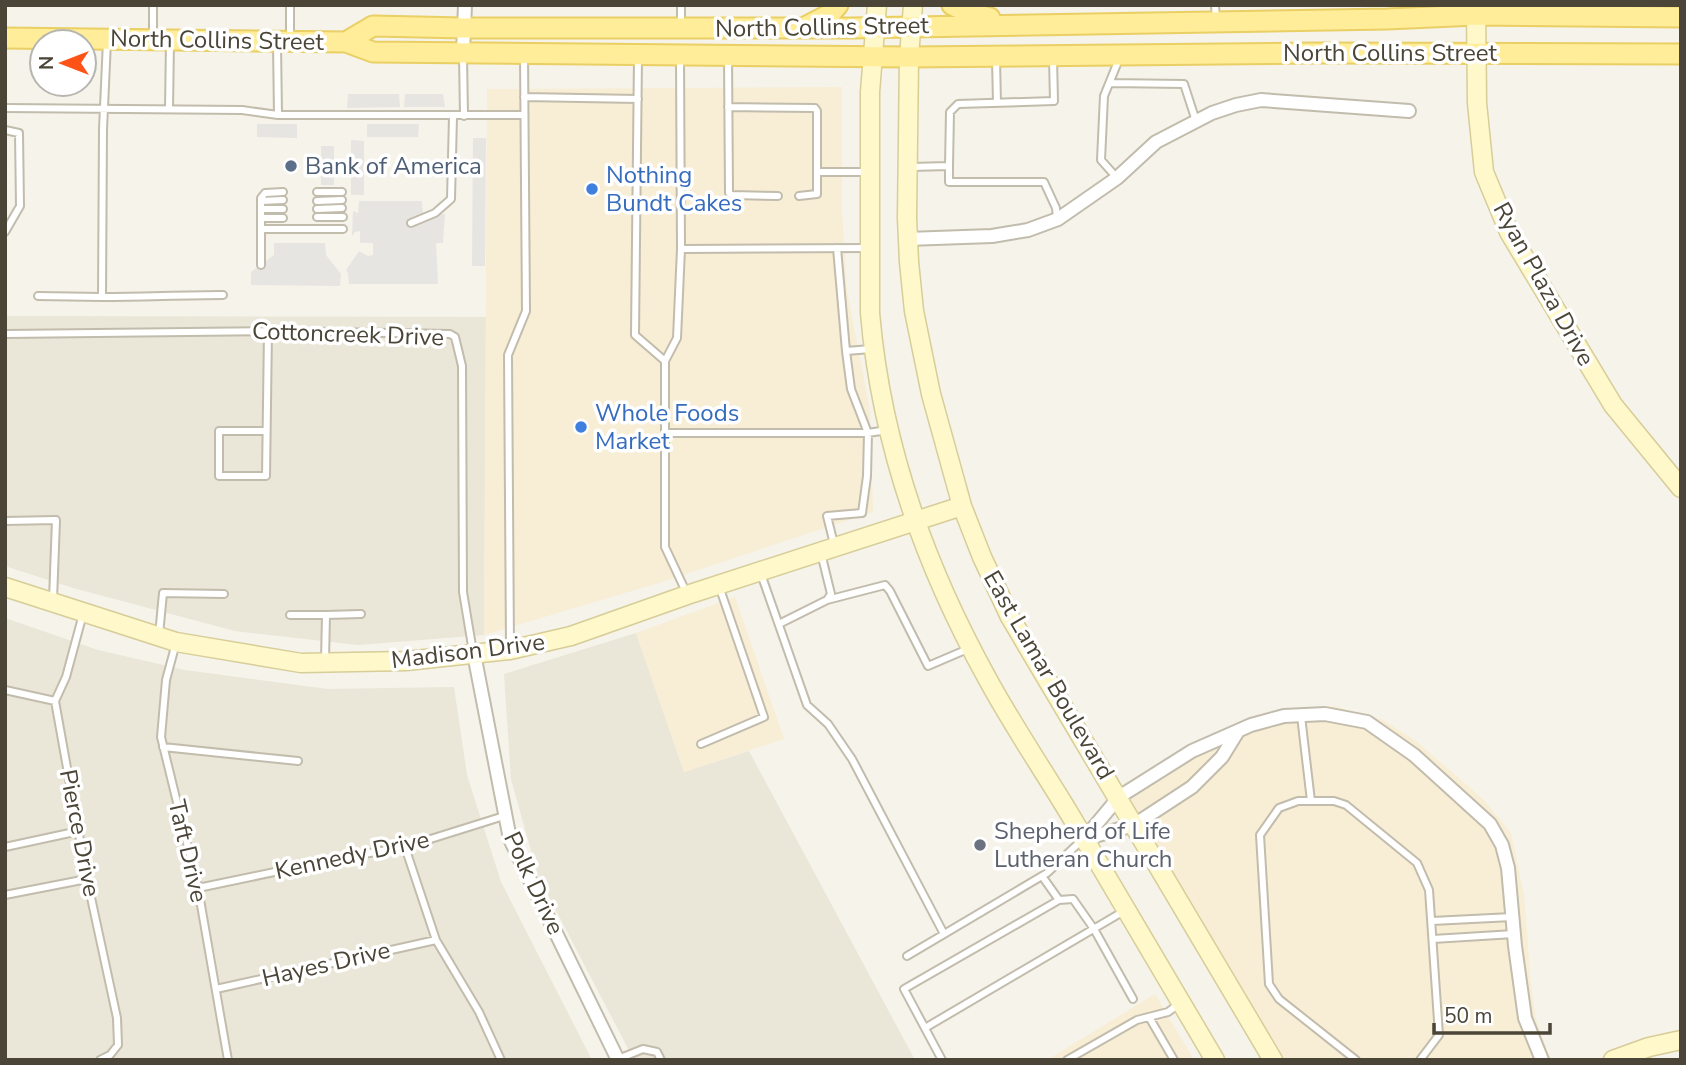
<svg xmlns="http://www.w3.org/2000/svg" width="1686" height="1065" viewBox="0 0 1686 1065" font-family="'Nunito Sans',sans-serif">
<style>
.residential{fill:#eae6d8}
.commercial{fill:#f8edd5}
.parking{fill:#e7e5e1}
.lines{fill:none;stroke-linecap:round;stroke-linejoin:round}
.lane-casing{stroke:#c2bcac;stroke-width:10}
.street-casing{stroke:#c2bcac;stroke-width:16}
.secondary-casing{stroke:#d7cd98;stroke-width:21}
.primary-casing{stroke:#e9cf64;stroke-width:23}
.lane{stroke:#fff;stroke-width:6}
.street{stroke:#fff;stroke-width:12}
.secondary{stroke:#fff8ca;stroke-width:18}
.primary{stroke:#ffed99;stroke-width:19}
.service-dot{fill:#5c6f8a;stroke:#fff;stroke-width:2.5}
.shop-dot{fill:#3f7fe0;stroke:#fff;stroke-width:2.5}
.worship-dot{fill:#6b7280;stroke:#fff;stroke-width:2.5}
.labels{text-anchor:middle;stroke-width:7;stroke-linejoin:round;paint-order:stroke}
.street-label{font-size:24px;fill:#4a4537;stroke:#fff}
.service-label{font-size:24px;fill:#4e5e75;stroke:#fff;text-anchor:start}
.shop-label{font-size:24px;fill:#366cbe;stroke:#fff;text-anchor:start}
.worship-label{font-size:24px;fill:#5b616d;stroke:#fff;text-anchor:start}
</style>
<rect width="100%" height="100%" fill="#f5f3ea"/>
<path class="residential" d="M5,316l481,1 -2,318 -126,10 -123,-14 -162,-43 -68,-22z
M5,618l93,32 87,20 143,19 126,-2 13,88 34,107 91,178h-587z
M636,633l48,139 65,-21 166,309h-281l-96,-184 -27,-97 -7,-105z"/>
<path class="commercial" d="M842,87v123l5,81 23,120 3,101 -211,70 -178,53 3,-546z
M735,597l49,142 -100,33 -48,-139z
M1334,706l49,14 33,21 68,59 27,33 13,62 7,90 5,34 13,37 5,4h-271l-160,-274 42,-25 108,-48z
M1155,994l39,66h-147z"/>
<path class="parking" d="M348,94h51l1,13 -53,1z
M405,94h38l2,13h-41z
M257,124h40v14l-40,-1z
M367,124h52l-1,13h-51z
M473,138h13l-1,128h-13z
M351,140l13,1v54h-13z
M321,146h13v39h-13z
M359,201h63l1,12 22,1 -2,29h-7l2,41h-89l-1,-11 -2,-3 13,-19 9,5 5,-1v-12h-13v-12l-5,1 -3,4 1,-25 5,2z
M274,243h51l1,12 15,19 -1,12 -89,-1v-13l23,-17z"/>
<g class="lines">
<defs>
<path id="lane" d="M290,5v33
M681,5v19
M1215,5l1,15
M153,38v-33
M277,44l1,71
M463,55l1,61
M638,57l-3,278 30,26v186l22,47
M728,57l1,136 3,2 46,1
M996,59l1,44
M1110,83l74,1 12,37
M524,97l114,2
M728,107l87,1 2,3v83l-18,2
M5,108l237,2 36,5h246
M169,109l1,-68
M5,130l14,3 1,73 -15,26
M949,166l1,-54 8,-8 96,-3 -1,-43
M910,167l39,-1v16h95l12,26 1,10
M817,172h50
M1117,178l-16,-18 3,-64 15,-37
M317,192h25
M261,201l22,-1
M317,201l25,-1
M261,209h22
M317,209l25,-1
M317,217h26
M261,218h22
M411,223l24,-10 16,-14 2,-83
M261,229h82
M837,248l9,103
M681,249l187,-1
M261,265v-67l4,-5 18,-1
M38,296l64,1 1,-168 4,-88
M102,297c41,0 80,-2 121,-2
M5,334l263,-3 182,3 5,3 7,29 1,226 10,60
M665,361l12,-23 4,-89 -1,-192
M266,431h-47v45h47l2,-145
M665,433h203l19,-3
M5,521l51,-1 -3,80
M834,544l-7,-28 35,-3 5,-37 1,-43 -17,-44 -5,-38 25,-2
M761,574l46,131 21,19 24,35 92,175
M827,600l58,-15 5,6 38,75 42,-18
M83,614l-17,63 -11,24 32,178 30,139 1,27 -8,10 -10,5
M290,615h36l-1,46
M326,615l35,-1
M779,624l48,-24 4,-6 -10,-41
M159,635l4,-42 61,1
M176,643l-10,37 -5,57 37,151 30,172
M510,646l-2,-291 18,-44 -2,-256
M5,690l50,11
M1301,716l10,85
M701,744l63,-27 -45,-131
M163,747l135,14
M5,847l74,-16
M405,847l31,93 43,72 22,48
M1042,876l17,24
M198,888l148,-31 59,-10 99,-31
M5,895l82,-16
M1432,921l80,-4
M1433,939l81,-5
M907,956l140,-83 35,-33
M216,989l220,-49
M1149,1017l25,43
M925,1028l199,-117
M618,1059l25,-10 14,3 4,8
M942,1060l-38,-71 155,-89 14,-1 21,30 39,70
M1067,1060l70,-40 31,-8 12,-9
M1356,1060l-77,-61 -10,-15 -9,-149 19,-27 19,-7h36l12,4 71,58 12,27 10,145 -19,25"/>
<path id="street" d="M463,52l2,-47
M907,239l85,-3 36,-6 30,-11 59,-41 39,-36 56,-29 24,-8 25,-5 148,11
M474,654l36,185 108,221
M1084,839l35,-42 73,-46 59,-26 33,-9 41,-2 42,8 47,33 76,69 12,21 6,23 7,78 10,72 17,42
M1084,839l50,-14 58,-38 30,-30 16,-26"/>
<path id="secondary" d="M877,5l-7,87v221c11,129 55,253 117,365 27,50 59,96 88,145 46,79 93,158 140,237
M913,5l-4,52 -2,161 2,44 5,49 17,83 31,112 20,51 28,60 263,443
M1476,5l1,98 7,69 25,60 104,173 68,83
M5,587l171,55 125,21 105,-2 104,-11 61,-14 116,-41 275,-89
M1613,1060l36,-13 32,-7"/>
<path id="primary" d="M952,5l15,7 23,6
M807,26l23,-12 8,-9
M5,38l341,4 27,10 536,5 405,-4 367,1
M346,42l27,-16 91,2h388l535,-9 89,-4 205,2"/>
</defs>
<use href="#lane" class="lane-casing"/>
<use href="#street" class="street-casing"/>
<use href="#secondary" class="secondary-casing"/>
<use href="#primary" class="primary-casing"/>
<use href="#lane" class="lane"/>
<use href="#street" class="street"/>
<use href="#secondary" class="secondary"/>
<use href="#primary" class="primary"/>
</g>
<circle class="service-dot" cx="291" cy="166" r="7"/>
<g class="shop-dot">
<circle cx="592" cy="189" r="7"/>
<circle cx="581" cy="427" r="7"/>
</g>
<circle class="worship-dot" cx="980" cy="845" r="7"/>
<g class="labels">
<g class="street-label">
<text transform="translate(822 27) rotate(-1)" y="8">North Collins Street</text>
<text transform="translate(217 40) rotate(1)" y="8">North Collins Street</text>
<text x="1390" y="61">North Collins Street</text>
<text transform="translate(1544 284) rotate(61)" y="8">Ryan Plaza Drive</text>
<text transform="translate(348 334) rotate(2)" y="8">Cottoncreek Drive</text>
<text transform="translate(468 651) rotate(-7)" y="8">Madison Drive</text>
<text transform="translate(1049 675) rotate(60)" y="8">East Lamar Boulevard</text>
<text transform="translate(80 833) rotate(79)" y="8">Pierce Drive</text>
<text transform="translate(188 851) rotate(77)" y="8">Taft Drive</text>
<text transform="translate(352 855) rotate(-12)" y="8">Kennedy Drive</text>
<text transform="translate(534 883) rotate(65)" y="8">Polk Drive</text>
<text transform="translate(326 964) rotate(-13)" y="8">Hayes Drive</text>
</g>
<g class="service-label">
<text x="305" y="174">Bank of America</text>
</g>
<g class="shop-label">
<text x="606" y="183">Nothing<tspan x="606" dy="28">Bundt Cakes</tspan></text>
<text x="595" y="421">Whole Foods<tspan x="595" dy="28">Market</tspan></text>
</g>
<g class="worship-label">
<text x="994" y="839">Shepherd of Life<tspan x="994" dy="28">Lutheran Church</tspan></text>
</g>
</g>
<rect width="1686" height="1065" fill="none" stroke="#4a4537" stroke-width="14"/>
<g transform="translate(63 63) rotate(270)"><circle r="33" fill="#ffffff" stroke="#b7b5af" stroke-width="2"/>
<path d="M0-5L12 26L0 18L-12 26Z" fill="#ff5217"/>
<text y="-10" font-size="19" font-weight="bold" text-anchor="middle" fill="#4a4537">N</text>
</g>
<path d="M1434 1023v10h116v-10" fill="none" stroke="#4a4537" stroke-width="3.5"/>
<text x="1444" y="1023" font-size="21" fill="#4a4537" stroke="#ffffff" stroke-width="5" paint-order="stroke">50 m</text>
</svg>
